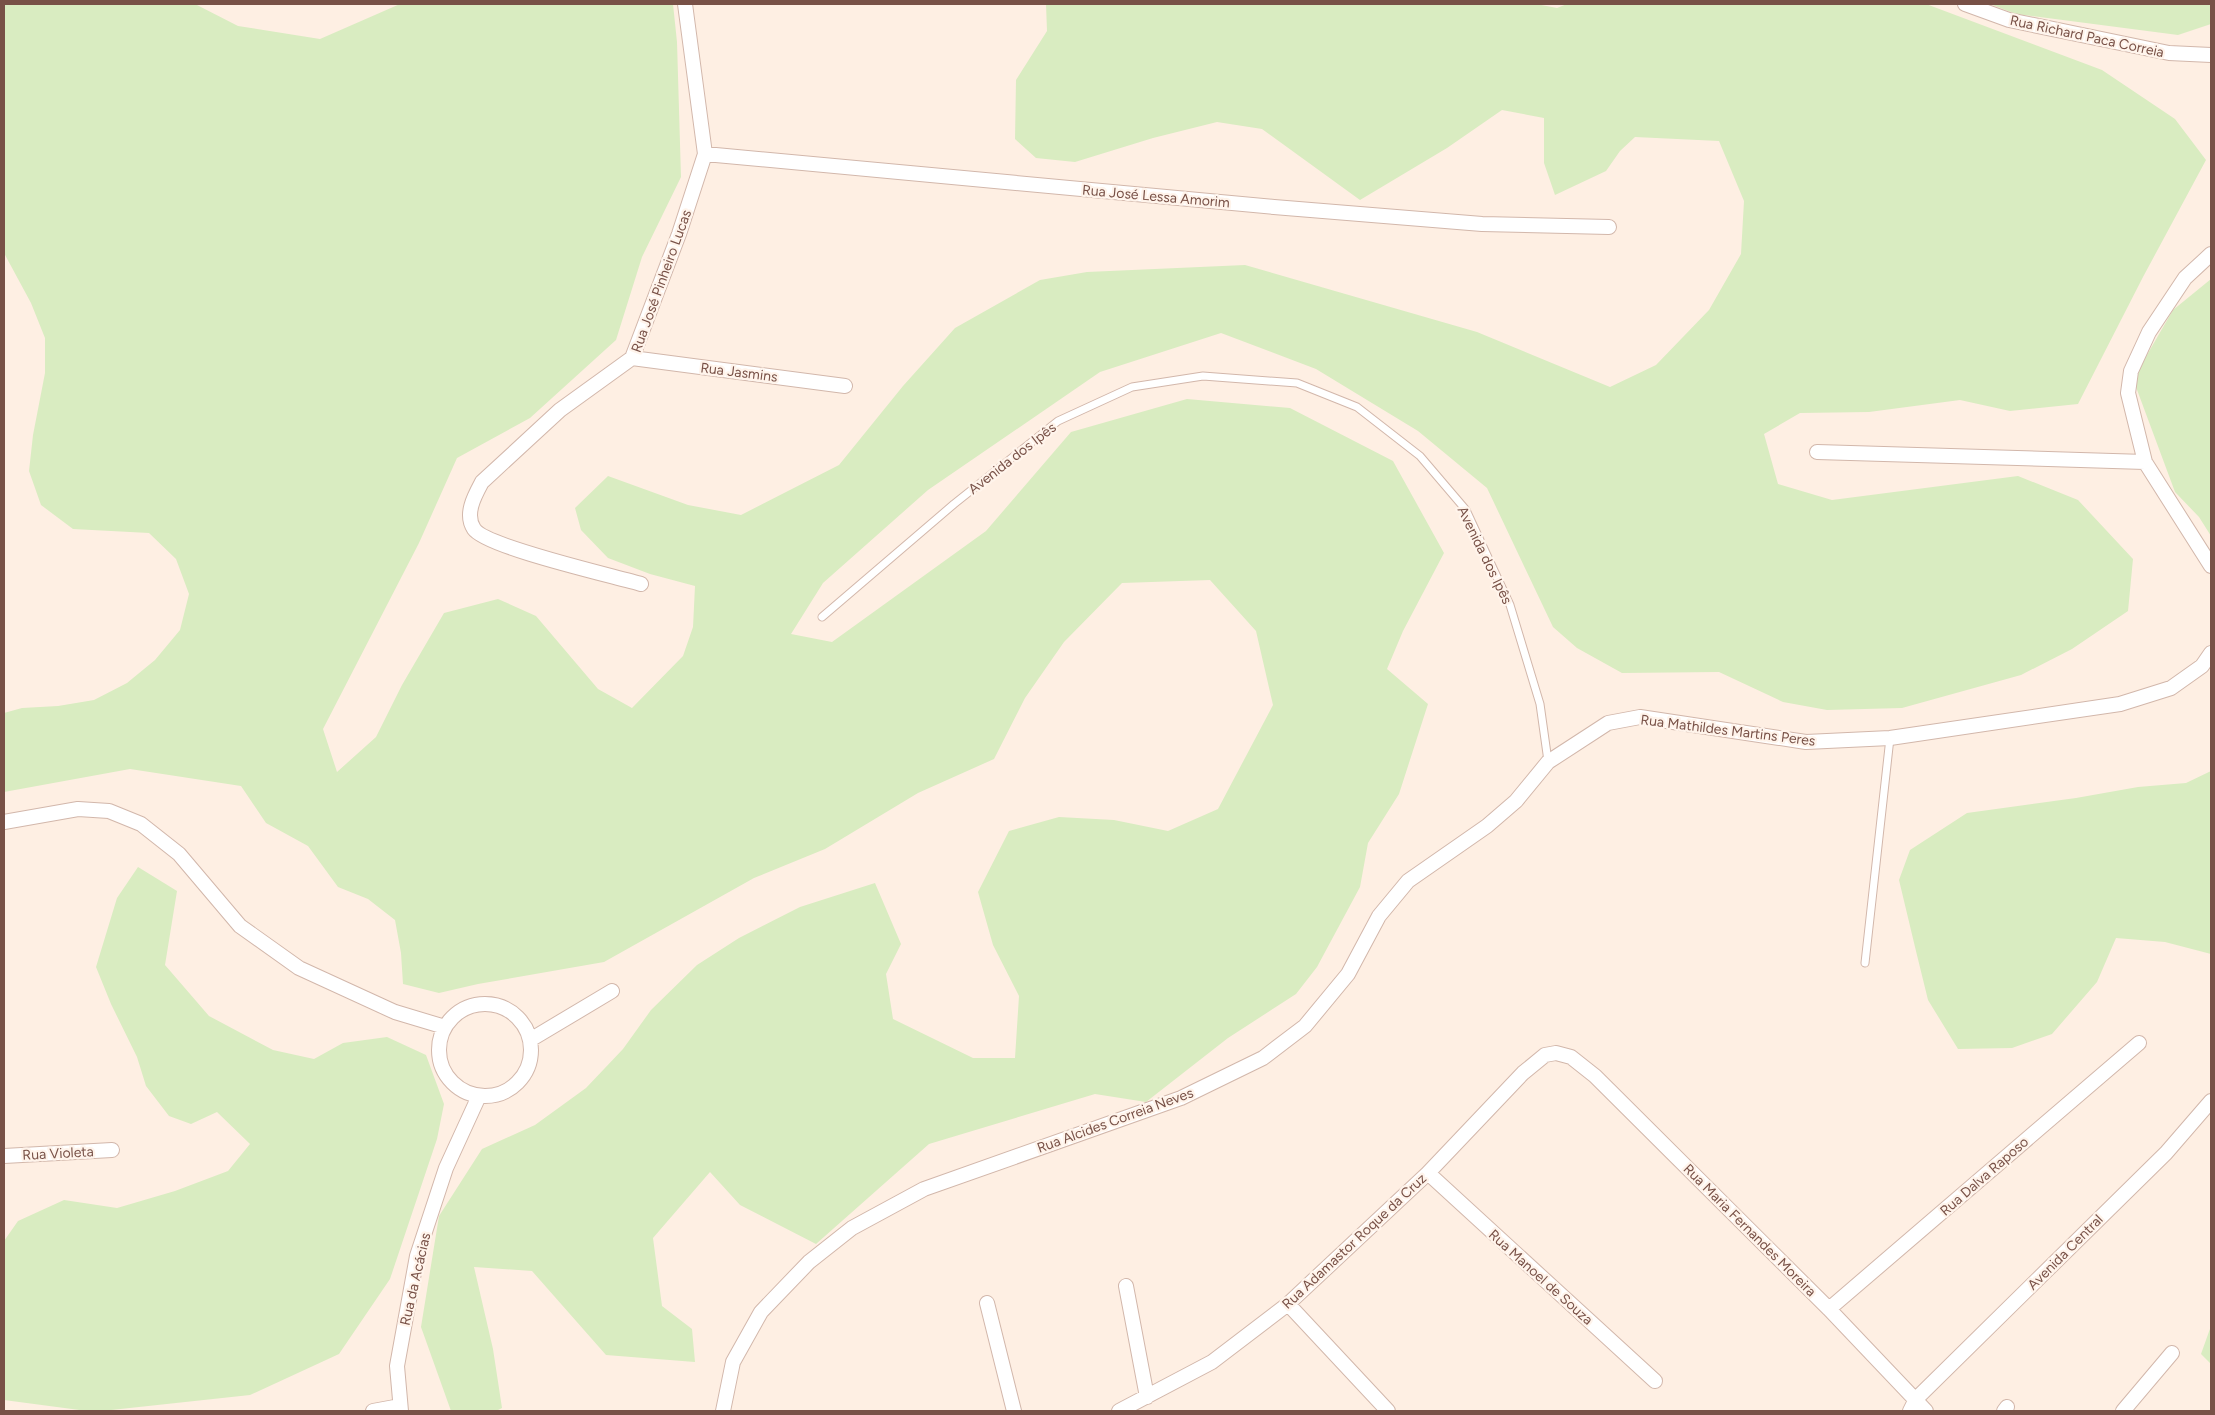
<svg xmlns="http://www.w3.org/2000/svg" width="2215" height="1415" viewBox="0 0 2215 1415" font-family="Figtree,sans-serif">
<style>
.green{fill:#d9ecc1}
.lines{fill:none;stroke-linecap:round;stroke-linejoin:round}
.service-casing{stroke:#d2b7ab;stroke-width:9}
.minor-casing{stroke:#d2b7ab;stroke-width:16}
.service{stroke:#fff;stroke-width:7}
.minor{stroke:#fff;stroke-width:14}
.labels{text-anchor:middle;stroke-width:4.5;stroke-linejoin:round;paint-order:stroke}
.street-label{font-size:14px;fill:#785147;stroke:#fff4eb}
</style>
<rect width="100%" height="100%" fill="#feefe3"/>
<path class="green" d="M4,4h191l43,22 82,13 80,-35h273l4,38 4,135 -39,80 -26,83 -86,78 -73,40 -38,85 -96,186 14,43 39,-35 26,-52 42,-72 54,-14 38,17 62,73 34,19 51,-52 10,-29 2,-41 -45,-12 -42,-16 -27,-28 -6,-22 33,-32 80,29 53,10 98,-50 64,-79 52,-58 85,-48 47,-8 158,-7 232,67 133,55 46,-22 53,-55 32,-56 3,-53 -25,-60 -84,-4 -15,14 -14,20 -51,24 -11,-32v-45l-42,-8 -55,38 -87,52 -98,-71 -45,-7 -64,16 -78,24 -39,-4 -21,-19 1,-59 31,-49 -1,-27h490l21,4 10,-4h359l176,66 73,49 31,41 -63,117 -65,127 -68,7 -50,-11 -91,12 -69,1 -36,21 14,50 54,16 186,-24 60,24 55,59 -5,52 -56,38 -51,26 -119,33 -75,2 -44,-8 -64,-30 -97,1 -45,-25 -24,-21 -66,-139 -69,-57 -102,-62 -95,-36 -121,39 -172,118 -105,93 -32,51 41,8 154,-111 85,-99 116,-33 103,9 103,53 51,92 -41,78 -16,38 41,35 -29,90 -31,49 -8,44 -43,80 -21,27 -68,44 -82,64 -51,-8 -166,50 -113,100 -76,-39 -30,-33 -57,66 9,68 30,23 3,33 -89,-7 -74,-84 -58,-4 19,82 9,59 -6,3h-45l-30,-84 18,-111 43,-67 53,-24 51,-37 37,-39 28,-39 46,-45 42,-27 61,-31 75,-24 26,61 -15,30 7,45 80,39h42l4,-62 -26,-51 -15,-53 31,-61 50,-14 55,3 54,11 50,-22 55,-104 -17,-74 -46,-51 -88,3 -58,59 -39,56 -31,61 -76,34 -93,56 -71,29 -150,84 -126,22 -39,9 -36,-9 -2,-31 -6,-33 -27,-21 -30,-12 -30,-41 -42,-23 -25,-37 -111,-17 -126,23v-79l18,-5 36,-2 36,-6 33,-17 28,-23 25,-30 9,-36 -13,-35 -27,-26 -76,-4 -32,-24 -12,-34 4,-36 12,-62v-35l-14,-35 -27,-50z
M1990,4h221v20l-33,11 -162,-21z
M2211,279v257l-12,-19 -24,-25 -42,-113 40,-69z
M2211,771v183l-46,-12 -49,-4 -19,44 -45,52 -40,14 -54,1 -30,-49 -13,-53 -16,-67 11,-30 57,-37 109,-15 62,-11 48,-4z
M138,867l39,24 -12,74 44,51 64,34 41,9 29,-16 44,-6 39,18 18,49 -7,35 -47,140 -51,75 -89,41 -148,16h-15l-83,-11v-159l14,-20 46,-21 53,8 58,-17 53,-20 22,-27 -33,-32 -26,12 -22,-8 -23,-30 -9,-29 -26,-53 -15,-37 21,-69z
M2211,1326v38l-10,-10z"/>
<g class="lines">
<defs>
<path id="service" d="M822,617l132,-113 104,-83 74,-34 71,-11 94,7 60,24 63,49 46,54 44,95 30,99 8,57
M1865,963l25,-225"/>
<path id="minor" d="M1965,4l44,16 160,33 42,2
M705,154l569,53 208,17 127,3
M2211,254l-26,24 -36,54 -18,39 -3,22 17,69 66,104
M632,358l213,28
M1817,452l328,10
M641,584c-27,-8 -155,-37 -167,-55 -10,-15 1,-34 8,-47l78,-72 72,-52 47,-124 26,-80 -20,-150
M4,822l74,-13 31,2 32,13 38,30 61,72 59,42 96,44 50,15
M439 1050a46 46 0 1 1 92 0a46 46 0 1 1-92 0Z
M530,1040l82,-49
M4,1156l108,-6
M1428,1173l227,208
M1126,1286l21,111
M987,1303l27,108
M1288,1304l100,107
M1829,1309l310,-266
M373,1411l27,-5
M401,1411l-4,-45 20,-110 29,-88 33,-72
M723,1411l10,-49 28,-50 48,-50 43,-34 72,-39 257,-91 82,-40 42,-32 43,-52 31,-58 29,-35 79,-55 29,-25 32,-39 60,-39 32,-6 166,25 84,-4 230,-34 51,-16 31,-22 9,-13
M1119,1411l93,-49 76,-58 140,-131 95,-100 22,-18 11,-2 15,4 24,19 234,233 97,102
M1910,1411l6,-12 250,-246 45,-52
M2004,1411l3,-4
M2123,1411l49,-58"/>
</defs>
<use href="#service" class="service-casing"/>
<use href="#minor" class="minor-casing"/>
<use href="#service" class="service"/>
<use href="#minor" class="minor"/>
</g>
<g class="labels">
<g class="street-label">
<text transform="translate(2087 36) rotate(12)" y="5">Rua Richard Paca Correia</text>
<text transform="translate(1156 196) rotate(5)" y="5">Rua José Lessa Amorim</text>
<text transform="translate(661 281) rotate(-70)" y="5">Rua José Pinheiro Lucas</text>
<text transform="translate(739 372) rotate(7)" y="5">Rua Jasmins</text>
<text transform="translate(1012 458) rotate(-38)" y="5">Avenida dos Ipês</text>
<text transform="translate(1485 555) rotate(64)" y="5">Avenida dos Ipês</text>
<text transform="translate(1728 730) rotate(7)" y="5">Rua Mathildes Martins Peres</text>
<text transform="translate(1115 1120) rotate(-20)" y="5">Rua Alcides Correia Neves</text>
<text transform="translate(58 1153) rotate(-3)" y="5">Rua Violeta</text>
<text transform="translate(1984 1176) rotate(-41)" y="5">Rua Dalva Raposo</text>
<text transform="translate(1750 1230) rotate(45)" y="5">Rua Maria Fernandes Moreira</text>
<text transform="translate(1354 1241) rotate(-43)" y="5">Rua Adamastor Roque da Cruz</text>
<text transform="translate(2065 1252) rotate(-45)" y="5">Avenida Central</text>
<text transform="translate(1541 1277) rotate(42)" y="5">Rua Manoel de Souza</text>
<text transform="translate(415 1279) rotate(-77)" y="5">Rua da Acácias</text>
</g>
</g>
<rect width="2215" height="1415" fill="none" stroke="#785147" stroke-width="10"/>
</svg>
